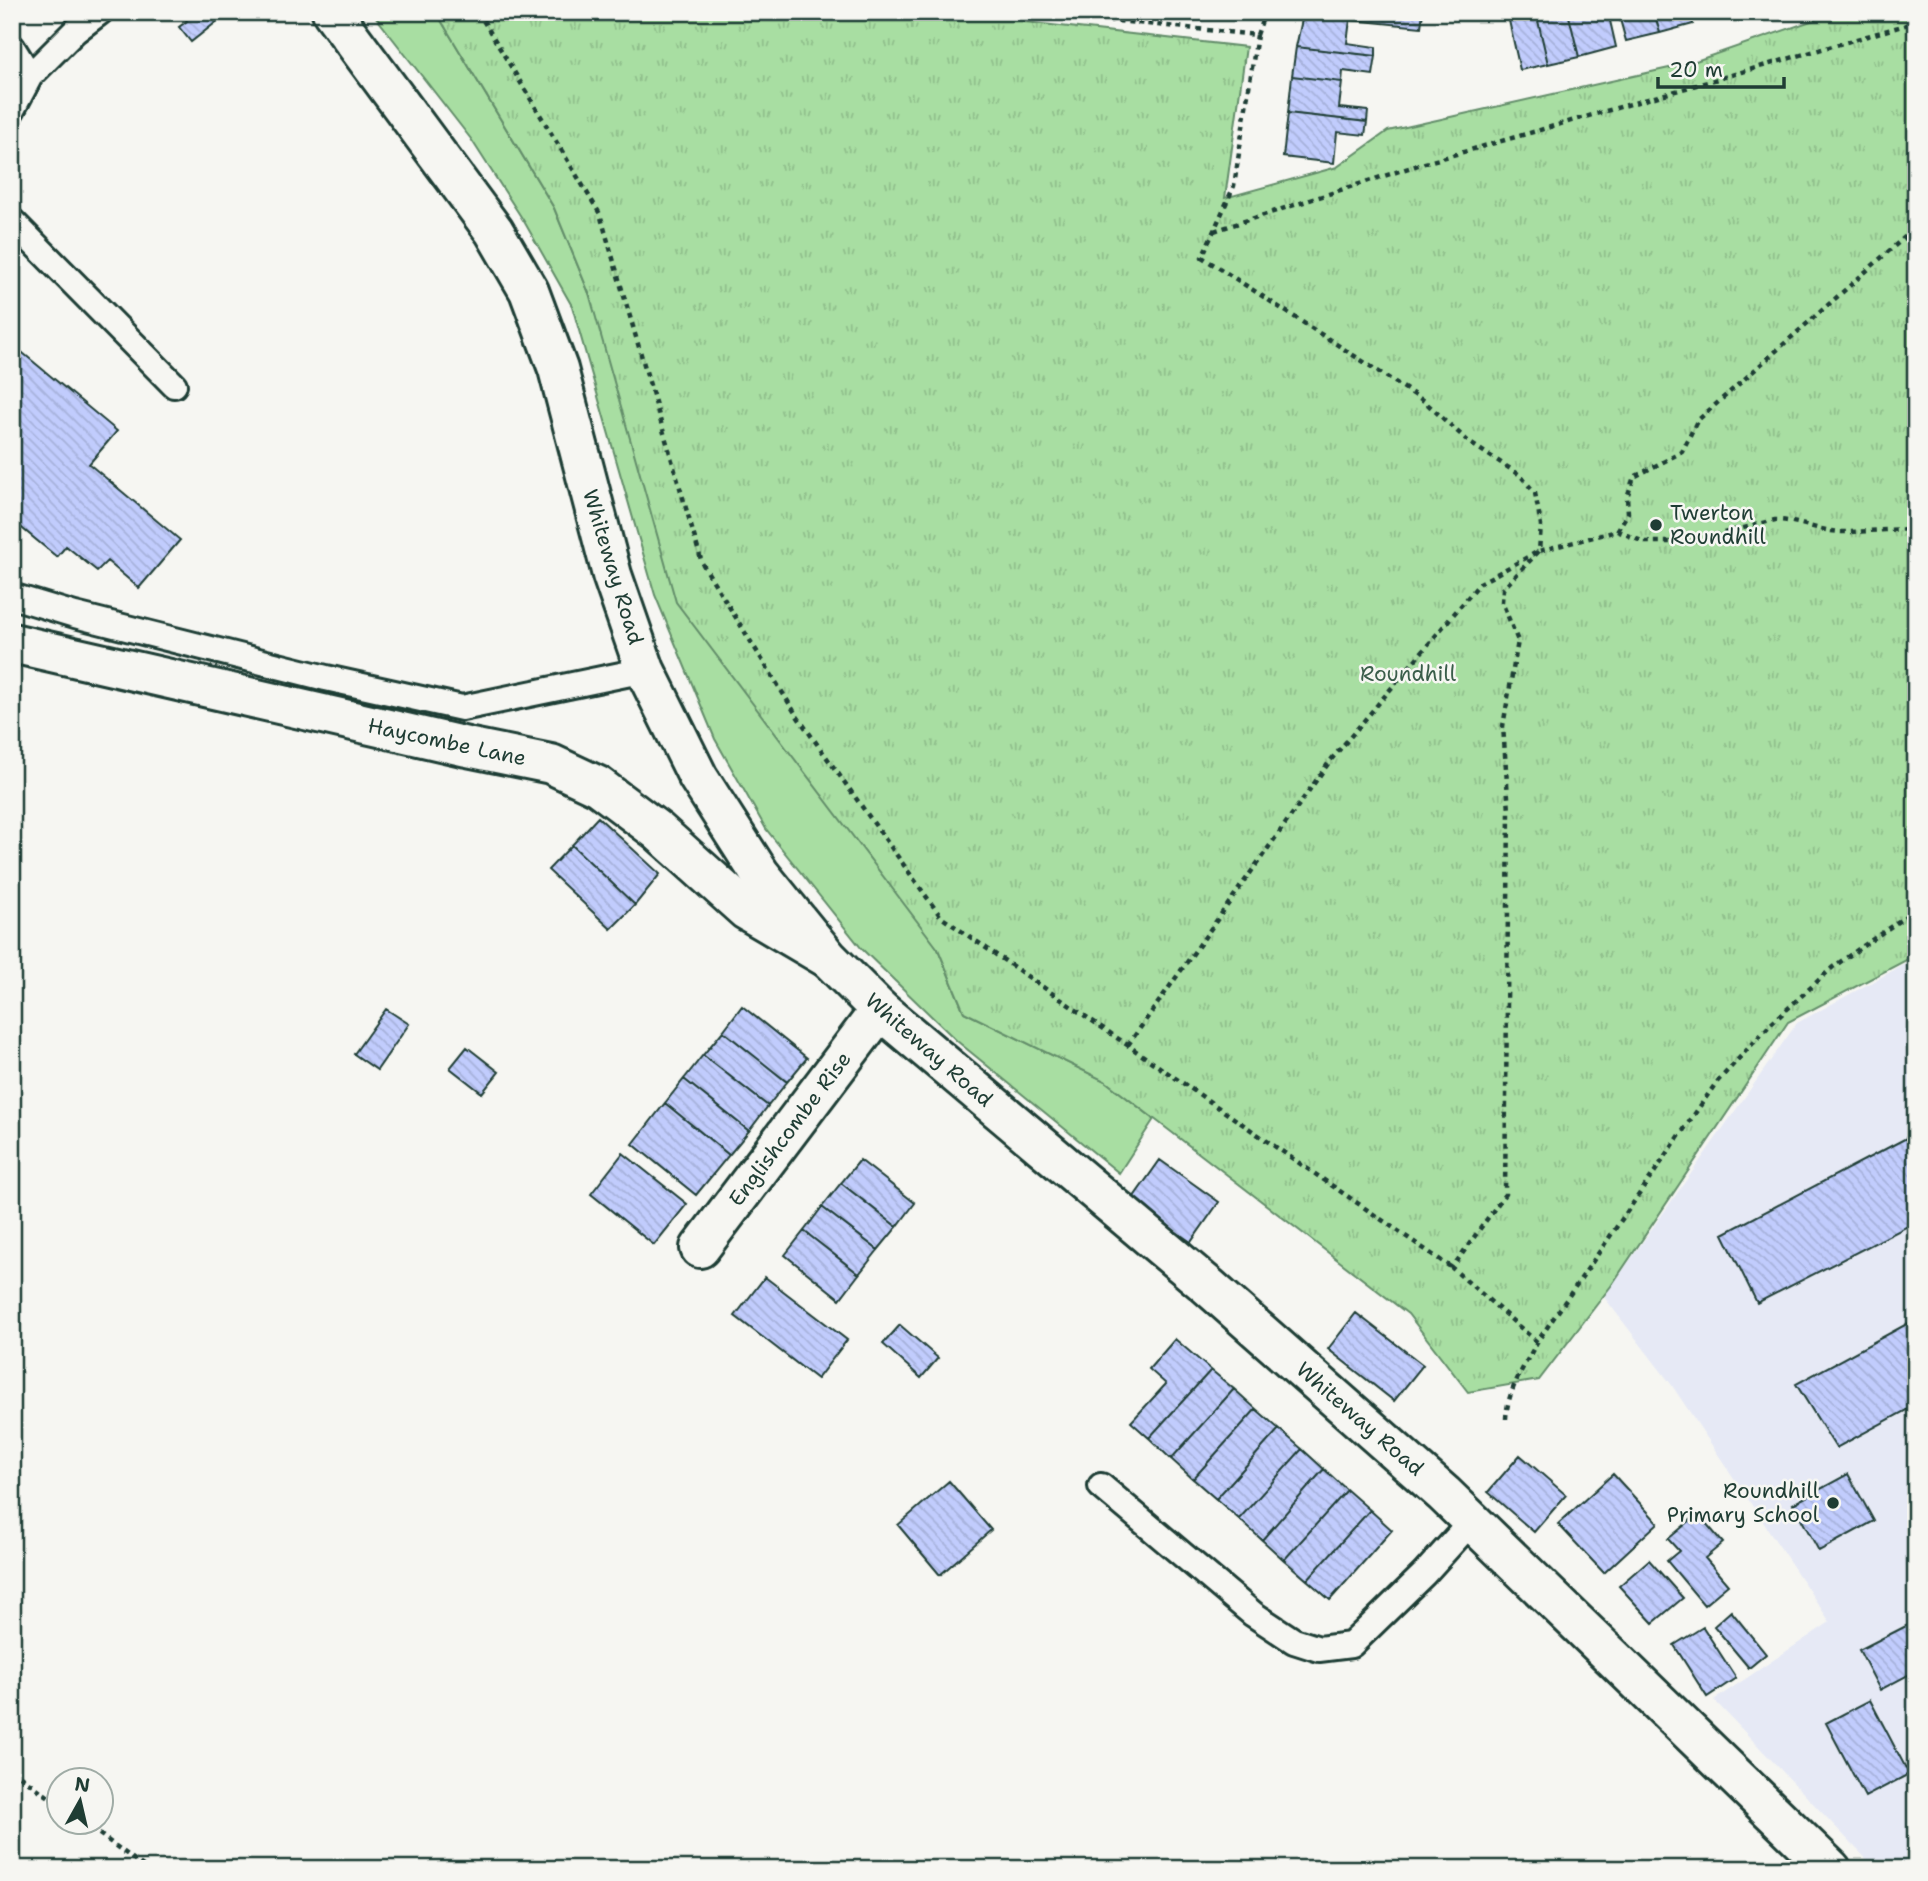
<svg xmlns="http://www.w3.org/2000/svg" width="1928" height="1881" viewBox="0 0 1928 1881" font-family="'Shantell Sans',sans-serif">
<style>
.built{fill:#e6e9f5}
.grass{fill:#a8dea2;stroke:#648e6b;stroke-width:2}
.park{fill:url(#park-tufts);stroke:#648e6b;stroke-width:2}
.building{fill:url(#building-back-hatch);stroke:#1f3d34;stroke-width:2}
.lines{fill:none;stroke-linecap:round;stroke-linejoin:round}
.service-casing{stroke:#1f3d34;stroke-width:30}
.minor-casing{stroke:#1f3d34;stroke-width:44}
.tertiary-casing{stroke:#1f3d34;stroke-width:44}
.path{stroke:#1f3d34;stroke-width:4.5;stroke-dasharray:5 5;stroke-linecap:butt}
.service{stroke:#f6f6f2;stroke-width:24}
.minor{stroke:#f6f6f2;stroke-width:38}
.tertiary{stroke:#f6f6f2;stroke-width:38}
.poi-dot{fill:#1f3d34;stroke:#f6f6f2;stroke-width:2.5}
.labels{text-anchor:middle;stroke-width:5;stroke-linejoin:round;paint-order:stroke}
.poi-label{font-size:21px;fill:#1f3d34;stroke:#f6f6f2;text-anchor:start}
.street-label{font-size:21px;fill:#1f3d34;stroke:#f6f6f2}
.park-label{font-size:21px;fill:#3a5d4a;stroke:#f6f6f2}
</style>
<defs>
<pattern id="park-tufts" width="24" height="20" patternUnits="userSpaceOnUse" patternTransform="scale(1.75)"><rect width="24" height="20" fill="#a8dea2"/><path d="M3 7l-1-3M5 7V3M7 7l1-3M15 17l-1-3M17 17v-4M19 17l1-3" fill="none" stroke="#90bf8c"/></pattern>
<pattern id="building-back-hatch" width="6" height="6" patternUnits="userSpaceOnUse" patternTransform="scale(1.75)"><rect width="6" height="6" fill="#c1ccfd"/><path d="M-1 5l2 2M0 0l6 6M5-1l2 2" fill="none" stroke="#a5b0d9"/></pattern>
</defs>
<rect width="100%" height="100%" fill="#f6f6f2"/>
<filter id="ink" filterUnits="userSpaceOnUse"><feTurbulence type="fractalNoise" baseFrequency=".0143" numOctaves="2"/><feDisplacementMap in="SourceGraphic" scale="14" xChannelSelector="R" yChannelSelector="G"/><feConvolveMatrix kernelMatrix="1 2 1 2 8 2 1 2 1" color-interpolation-filters="sRGB"/></filter>
<g filter="url(#ink)">
<path class="built" d="M1916,958v911h-40l-162,-169 116,-78 -159,-238 -67,-87 193,-274z"/>
<path class="grass" d="M372,12h64l118,196 35,85 349,656 26,63 141,69 49,38 -35,54 -162,-132 -95,-92 -96,-120 -51,-90 -60,-144 -83,-289 -47,-83 -54,-84z"/>
<path class="park" d="M436,12h574l15,10 221,25 -21,151 112,-31 51,-36 299,-67 150,-52h79v943l-128,67 -177,264 -72,94 -71,12 -60,-78 -303,-233 -141,-69 -26,-63 -262,-347 -87,-309 -35,-85z"/>
<path class="building" d="M180,12h49l-38,30 -12,-15 8,-6z
M1303,12h120l-2,15 -118,-12z
M1523,12h13l12,52 -28,6 -12,-54z
M1536,12h32l11,45 -31,7z
M1568,12h40l8,35 -37,10z
M1618,12h36l6,21 -34,8z
M1654,12h36l3,12 -33,9z
M1303,15l47,5 -3,23 29,4v9l-80,-9z
M1296,47l80,9 -3,19 -30,-4 -1,11 -50,-6z
M1292,76l50,6 -3,26 29,3 -1,11 -79,-9z
M1288,113l79,9 -2,13 -28,-3 -3,31 -51,-6z
M12,344l105,87 -28,33 91,76 -41,48 -32,-27 -10,10 -31,-25 -9,11 -45,-37z
M598,817l62,57 -25,31 -63,-60z
M572,845l63,60 -24,24 -63,-59z
M742,1006l65,52 -20,24 -64,-51z
M386,1009l23,15 -32,46 -23,-16z
M723,1031l64,51 -19,24 -65,-51z
M467,1047l32,25 -17,21 -32,-25z
M703,1055l65,51 -19,25 -65,-52z
M684,1079l65,52 -20,24 -64,-52z
M665,1103l64,52 -33,40 -63,-51z
M1916,1133v89l-159,81 -34,-69z
M623,1153l64,51 -33,41 -63,-51z
M860,1160l55,43 -18,24 -56,-44z
M1160,1160l59,42 -28,40 -60,-41z
M841,1183l56,44 -19,23 -56,-43z
M822,1207l56,43 -19,24 -55,-43z
M804,1231l55,43 -19,25 -55,-44z
M765,1277l82,63 -30,39 -82,-63z
M1356,1313l67,52 -29,36 -66,-52z
M1916,1319v86l-80,43 -40,-64z
M900,1325l38,33 -17,20 -38,-34z
M1175,1339l36,31 -62,68 -18,-16 35,-38 -17,-15z
M1211,1370l23,19 -63,70 -22,-21z
M1234,1389l22,20 -63,70 -22,-20z
M1256,1409l23,20 -63,70 -23,-20z
M1279,1429l23,20 -63,70 -23,-20z
M1302,1449l22,20 -62,71 -23,-21z
M1520,1455l46,40 -32,37 -46,-40z
M1324,1469l23,21 -63,70 -22,-20z
M1613,1474l45,49 -54,50 -46,-49z
M1848,1474l26,47 -55,30 -26,-47z
M949,1481l42,49 -51,45 -42,-50z
M1347,1490l23,20 -63,70 -23,-20z
M1370,1510l22,20 -62,70 -23,-20z
M1698,1514l25,29 -18,15 23,27 -24,20 -37,-44 12,-10 -11,-12z
M1649,1560l34,38 -30,25 -34,-37z
M1731,1611l35,43 -17,14 -35,-42z
M1916,1621v50l-36,19 -21,-40z
M1703,1627l33,51 -29,19 -33,-52z
M1870,1700l39,74 -44,23 -39,-74z"/>
<g class="lines">
<defs>
<path id="service" d="M12,47l18,29 -18,34
M30,76l45,-45 25,-19
M12,221l162,164
M12,596l63,19 251,63 136,30 183,-38
M1101,1486l152,128 41,27 25,8 32,-4 73,-71 48,-53"/>
<path id="minor" d="M12,643l455,104 84,17 47,22 60,45 88,79 80,47
M700,1248l180,-238"/>
<path id="tertiary" d="M332,12l162,219 35,60 29,78 54,206 33,95 53,107 62,97 68,84 52,52 328,276 236,208 387,375"/>
</defs>
<use href="#service" class="service-casing"/>
<use href="#minor" class="minor-casing"/>
<use href="#tertiary" class="tertiary-casing"/>
<path class="path" d="M478,12l122,202 102,349 95,153 144,201 511,351
M1028,12l229,23 -23,151 -32,71 222,144 46,42 50,32 15,18 6,32 -2,26 78,-20 11,-18 -1,-16 7,-20 48,-25 15,-31 219,-194
M1257,35l8,-23
M1214,231l204,-66 498,-143
M1617,531l27,11h44l87,-22c23,0 45,12 69,12 24,0 48,-4 72,-2
M1128,1045l202,-284 150,-178 55,-30
M1537,1342l-85,-74 53,-74 4,-383 -6,-85 15,-85 -16,-39 1,-13 36,-38
M1506,1419c1,-28 18,-52 31,-77l179,-259 55,-59 62,-57 83,-58
M12,1770l48,35
M83,1822l64,47"/>
<use href="#service" class="service"/>
<use href="#minor" class="minor"/>
<use href="#tertiary" class="tertiary"/>
</g>
</g>
<g class="poi-dot">
<circle cx="1656" cy="525" r="7"/>
<circle cx="1833" cy="1503" r="7"/>
</g>
<g class="labels">
<g class="poi-label">
<text x="1670" y="520">Twerton<tspan x="1670" dy="24">Roundhill</tspan></text>
<text x="1819" y="1498" text-anchor="end">Roundhill<tspan x="1819" dy="24">Primary School</tspan></text>
</g>
<g class="street-label">
<text transform="translate(613 567) rotate(73)" y="7">Whiteway Road</text>
<text transform="translate(447 742) rotate(12)" y="7">Haycombe Lane</text>
<text transform="translate(929 1050) rotate(41)" y="7">Whiteway Road</text>
<text transform="translate(790 1129) rotate(-53)" y="7">Englishcombe Rise</text>
<text transform="translate(1360 1419) rotate(41)" y="7">Whiteway Road</text>
</g>
<g class="park-label">
<text x="1408" y="681">Roundhill</text>
</g>
</g>
<rect width="1928" height="1881" fill="none" stroke="#f6f6f2" stroke-width="42"/>
<rect x="21" y="21" width="1886" height="1839" fill="none" stroke="#1f3d34" stroke-width="2.5" filter="url(#ink)"/>
<g transform="translate(80 1801) rotate(8)"><circle r="33" fill="#f6f6f2" stroke="#a0aca6" stroke-width="2"/>
<path d="M0-5L12 26L0 18L-12 26Z" fill="#1f3d34"/>
<text y="-10" font-size="19" font-weight="bold" text-anchor="middle" fill="#1f3d34">N</text>
</g>
<path d="M1658 77v10h126v-10" fill="none" stroke="#1f3d34" stroke-width="3.5"/>
<text x="1669" y="77" font-size="21" fill="#1f3d34" stroke="#f6f6f2" stroke-width="5" paint-order="stroke">20 m</text>
</svg>
